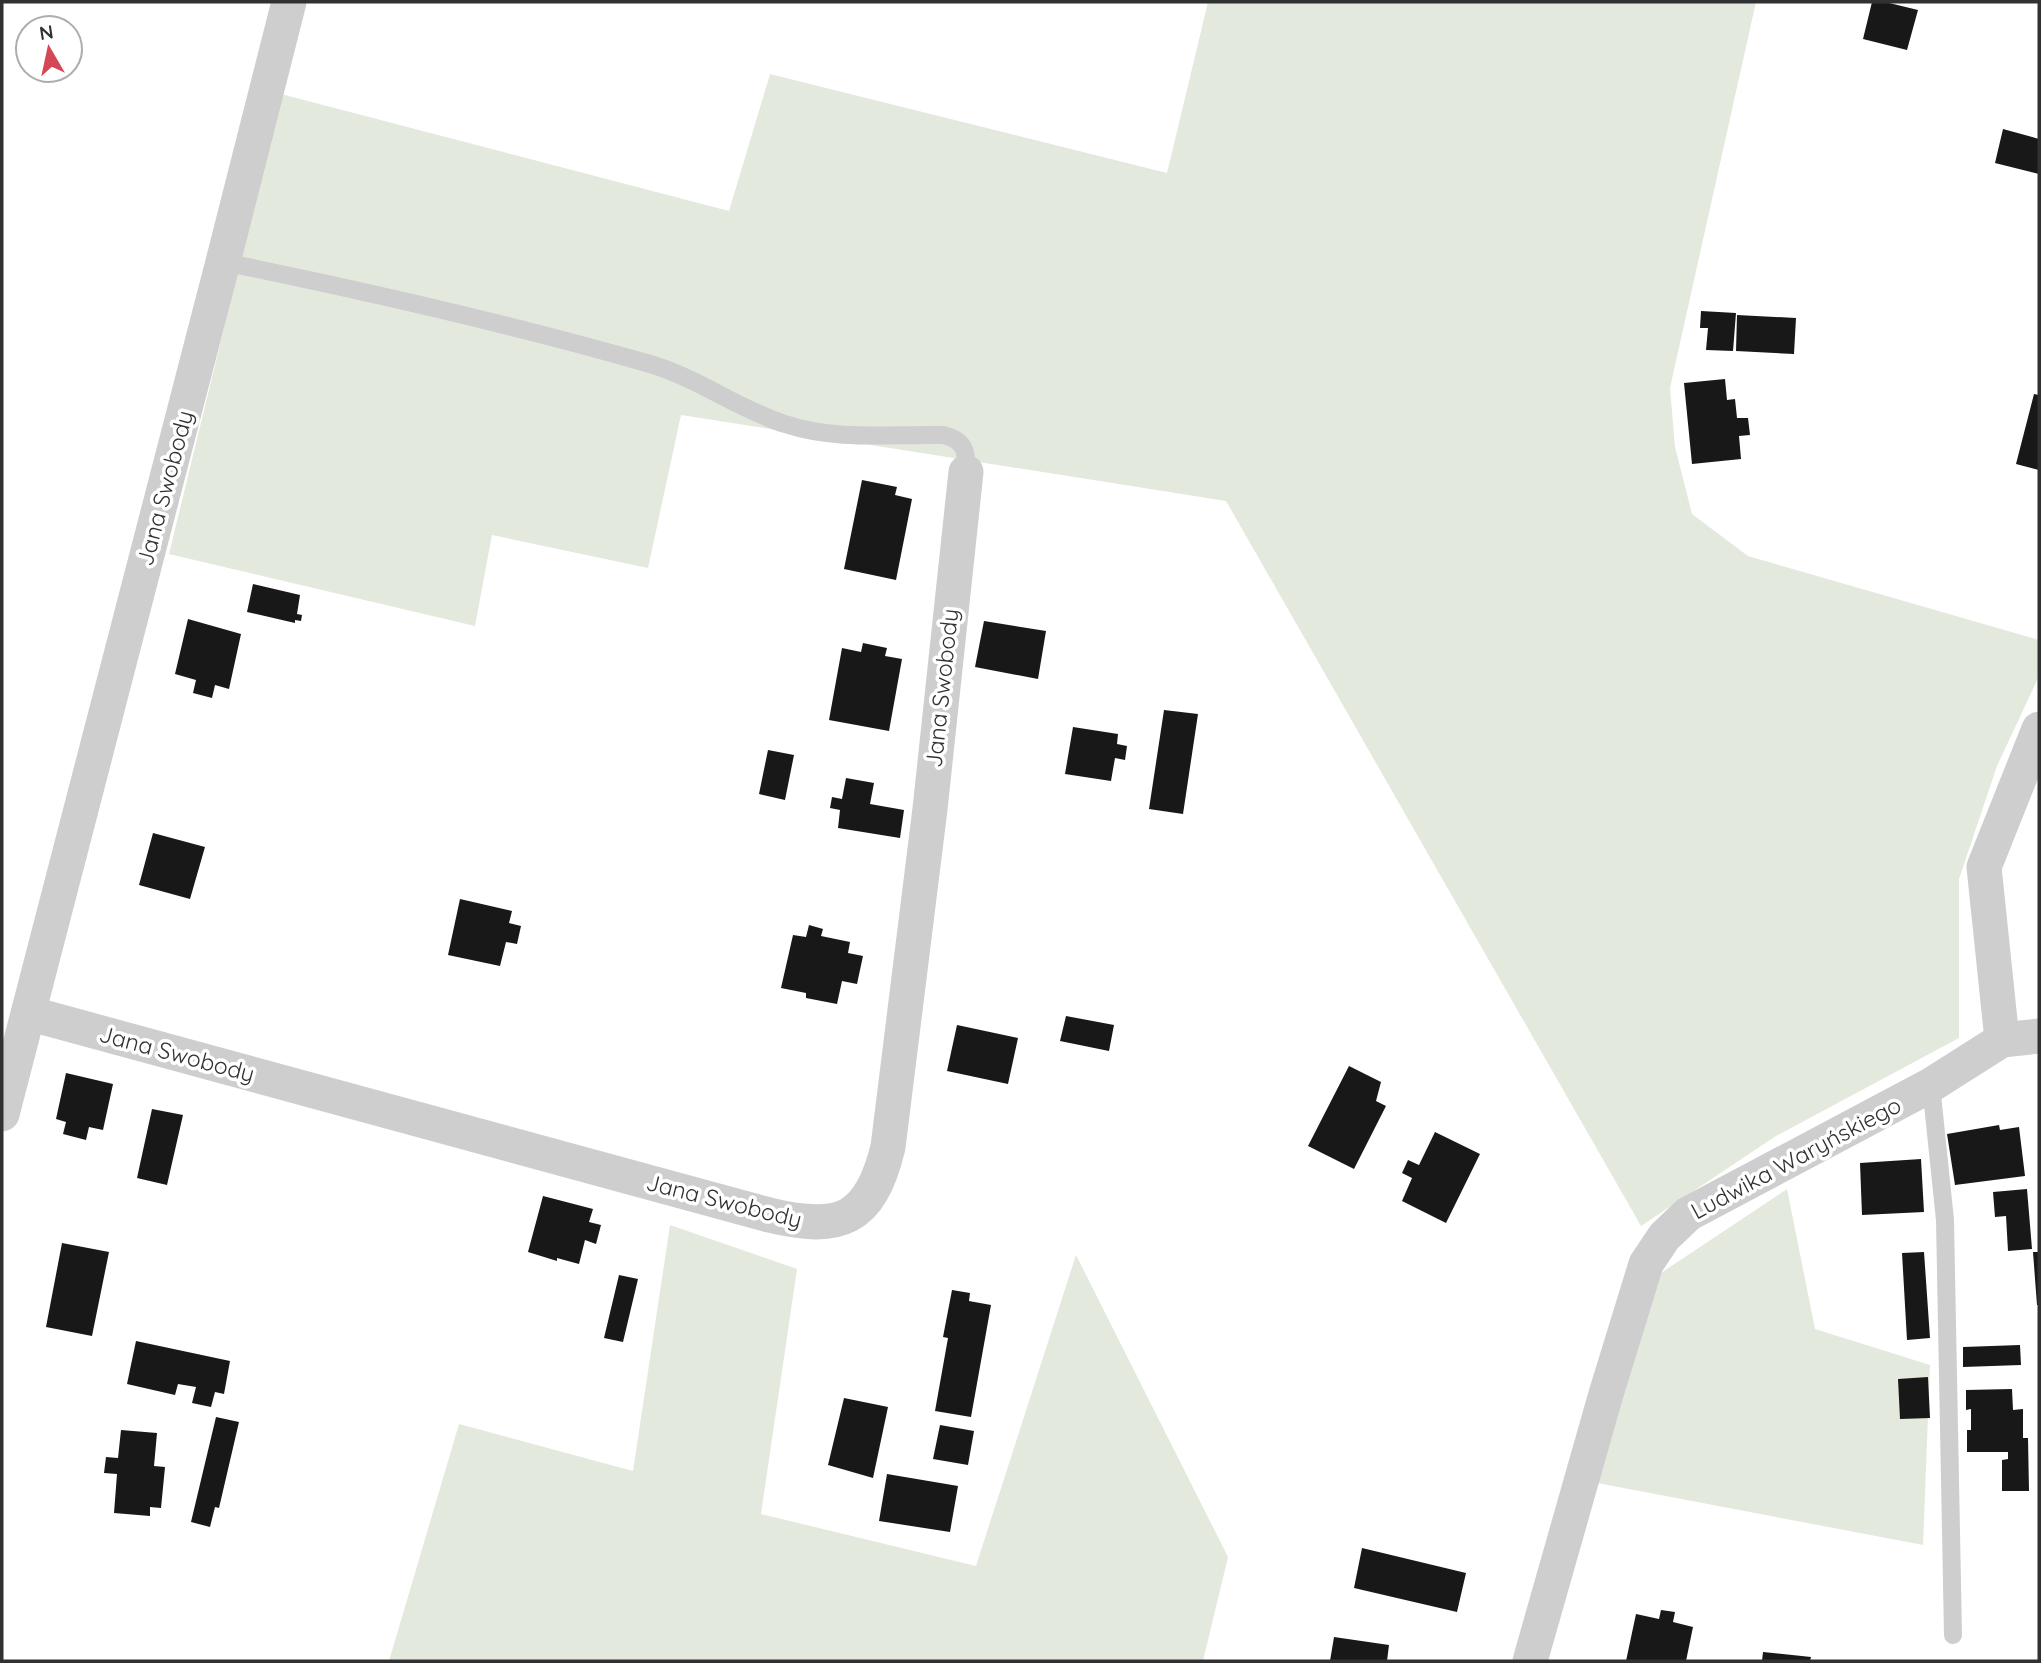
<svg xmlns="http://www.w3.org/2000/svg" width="2041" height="1663" viewBox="0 0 2041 1663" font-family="Quicksand,sans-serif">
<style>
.green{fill:#e4e9de}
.building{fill:#181818}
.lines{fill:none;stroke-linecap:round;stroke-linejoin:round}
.lane{stroke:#cecece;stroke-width:18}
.street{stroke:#cecece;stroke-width:35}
.labels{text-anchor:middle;stroke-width:7;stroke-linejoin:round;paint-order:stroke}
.street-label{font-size:23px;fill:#313131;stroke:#fff}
</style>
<rect width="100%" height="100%" fill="#fff"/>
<path class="green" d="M1208,2h548l-86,386 5,59 17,67 56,42 291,84v36l-42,90 -38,113v159l-183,98 -135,90 -415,-725 -545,-86 -33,153 -156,-33 -17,91 -306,-72 112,-460 448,117 41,-137 397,99z
M1787,1189l28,140 115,36 -7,180 -331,-63 69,-209z
M670,1225l127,44 -36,245 215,52 100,-311 152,302 -25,104h-814l70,-237 174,47z"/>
<path class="building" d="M1872,2h13l33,8 -11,40 -44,-11z
M2003,129l36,10v35l-44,-11z
M1701,311l35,2 -3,38 -27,-1 2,-22h-8z
M1737,315l59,3 -2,36 -58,-3z
M1725,379l2,21 8,-1 2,19h11l2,17 -11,1 2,23 -49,5 -8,-81z
M2034,394l5,1v75l-23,-6z
M862,480l35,7 -2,8 17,4 -16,81 -52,-11z
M253,584l47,11 -3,19 5,1 -1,6 -6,-1v3l-48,-11z
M188,619l53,15 -12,55 -14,-4 -3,13 -19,-5 3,-13 -21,-6z
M984,621l62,10 -8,48 -63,-12z
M863,643l24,5 -2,8 17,3 -13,72 -60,-11 13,-72 19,4z
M1164,710l34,4 -15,100 -34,-5z
M1073,727l45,7 -1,10 10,2 -2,14 -10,-2 -4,23 -46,-7z
M768,750l26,5 -9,45 -26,-6z
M846,778l28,5 -4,21 34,6 -4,28 -62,-10 2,-18 -10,-2 2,-11 10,2z
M153,833l52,14 -15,52 -51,-14z
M460,899l52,12 -3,12 12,3 -4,18 -11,-2 -6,24 -52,-11z
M809,925l14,4 -2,7 29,6 -2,11 15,3 -6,28 -15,-3 -5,23 -31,-6v-5l-25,-5 12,-53 13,2z
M1066,1016l48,9 -5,26 -49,-10z
M957,1025l61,13 -10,46 -61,-13z
M1349,1066l32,16 -5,19 10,5 -32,63 -46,-23z
M66,1073l47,11 -10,46 -14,-3 -3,13 -23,-6 3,-12 -10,-3z
M152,1109l31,6 -16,70 -30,-7z
M1999,1125l1,5 19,-3 6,49 -70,9 -8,-51z
M1435,1132l45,22 -34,69 -44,-22 10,-23 -10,-5 6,-13 11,5z
M1921,1159l3,53 -62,3 -2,-52z
M2027,1189l5,60 -24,2 -2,-35 -11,1 -2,-25z
M543,1196l50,13 -4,13 12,3 -5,19 -11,-4 -6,24 -22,-6v3l-29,-9z
M62,1243l47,9 -17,84 -46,-9z
M1924,1252l6,86 -23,2 -5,-87z
M2033,1252h6v53h-2z
M619,1275l19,4 -15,63 -19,-4z
M952,1290l18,3 -1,8 22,4 -20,112 -36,-6 13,-73 -5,-1z
M136,1341l94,20 -6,33 -9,-2 -4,15 -19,-4 4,-16 -18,-3 -3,11 -48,-11z
M2020,1345l1,20 -58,2v-20z
M1928,1377l2,41 -30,1 -2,-40z
M2012,1389l1,21 10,-1v29h5l1,53h-27v-31l6,-1v-7h-41v-22h4v-21l-5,1v-20z
M844,1398l44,9 -15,71 -45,-13z
M216,1417l23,5 -20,86 -4,-1 -5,20 -19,-5z
M940,1425l34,6 -6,34 -35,-6z
M121,1430l36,3 -3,33 11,1 -4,41 -11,-1v9l-36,-3 3,-39 -13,-1 2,-16 12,1z
M887,1474l71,12 -8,46 -71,-11z
M1362,1548l104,25 -9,39 -103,-24z
M1661,1610l14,2 -2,10 20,5 -7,34h-60l10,-47 23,5z
M1334,1637l55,8 -2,16h-57z
M1763,1652l48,5 -1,4h-48z"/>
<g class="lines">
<path class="lane" d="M223,262c143,29 287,62 427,102 48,14 88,45 135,60 51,17 105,10 158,11 22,5 24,16 23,37
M1931,1085l14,135 8,415"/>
<path class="street" d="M28,1013l741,202c71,17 101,6 119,-68l42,-338 36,-337
M2002,1040l-18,-173 55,-138
M2,1114l221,-852 66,-260
M1530,1661l76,-267 40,-130 18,-27 24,-23 243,-129 71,-45 37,-4"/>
</g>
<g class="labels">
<g class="street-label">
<text transform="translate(165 488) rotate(-75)" y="8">Jana Swobody</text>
<text transform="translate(942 688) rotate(-84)" y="8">Jana Swobody</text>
<text transform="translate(177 1054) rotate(15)" y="8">Jana Swobody</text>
<text transform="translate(1796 1158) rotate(-28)" y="8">Ludwika Waryńskiego</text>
<text transform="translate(724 1201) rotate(14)" y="8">Jana Swobody</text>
</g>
</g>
<rect width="2041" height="1663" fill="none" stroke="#313131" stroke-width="7"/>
<g transform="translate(49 49) rotate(351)"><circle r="33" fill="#ffffff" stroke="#adadad" stroke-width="2"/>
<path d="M0-5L12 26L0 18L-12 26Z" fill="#d44757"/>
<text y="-10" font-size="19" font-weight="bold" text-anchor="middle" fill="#313131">N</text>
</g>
</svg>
